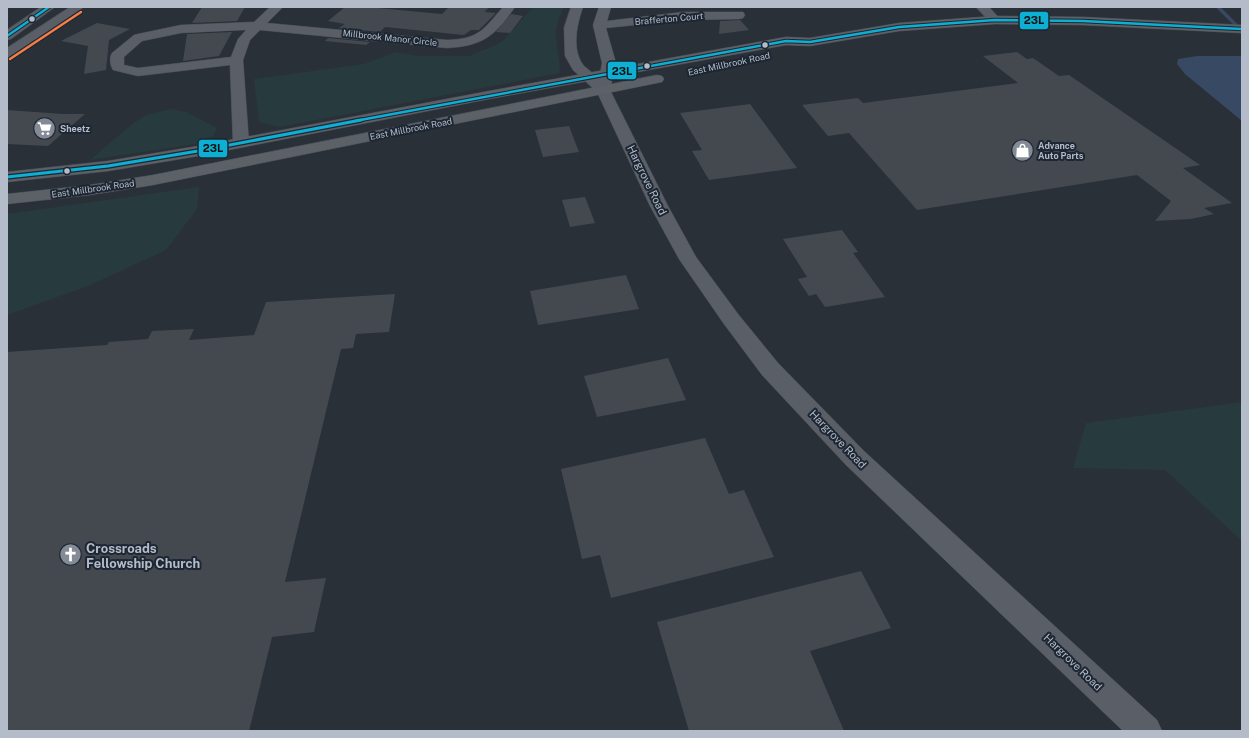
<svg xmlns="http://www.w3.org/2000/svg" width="1249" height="738" viewBox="0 0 1249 738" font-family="'Public Sans',sans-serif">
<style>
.green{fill:#273a3e}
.water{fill:#384963}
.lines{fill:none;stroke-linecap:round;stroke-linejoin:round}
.stream{stroke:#384963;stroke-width:3.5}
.building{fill:#444950}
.minor-casing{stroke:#484c53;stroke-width:1}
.major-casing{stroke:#484c55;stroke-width:1}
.minor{fill:#5a5e66;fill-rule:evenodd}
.major{fill:#5c6168;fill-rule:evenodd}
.bus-1-far1-casing{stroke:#1d2633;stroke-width:4.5}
.bus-1-casing{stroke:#1d2633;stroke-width:5.5}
.bus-2-casing{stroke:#1d2633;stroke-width:4.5}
.bus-1-far1{stroke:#0dafd3;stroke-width:2.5}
.bus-1{stroke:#0dafd3;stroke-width:3}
.bus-2{stroke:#f77d43;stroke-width:2.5}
.bus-dot{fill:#b4bcc9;stroke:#1d2633;stroke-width:1.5}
.labels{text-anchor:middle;stroke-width:4;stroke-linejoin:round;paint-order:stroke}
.far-street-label{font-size:9px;fill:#b4bcc9;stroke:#1d2633}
.far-poi-label{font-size:9px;font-weight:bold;fill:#b4bcc9;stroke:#1d2633;text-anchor:start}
.street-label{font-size:11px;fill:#b4bcc9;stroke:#1d2633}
.near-poi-label{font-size:13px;font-weight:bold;fill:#b4bcc9;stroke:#1d2633;text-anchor:start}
.line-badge{stroke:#1d2633;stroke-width:1.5}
.pale-badge-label{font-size:11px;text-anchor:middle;font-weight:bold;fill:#111}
</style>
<rect width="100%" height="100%" fill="#2a3038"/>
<path class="green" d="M533,7h31c-5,10 -9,20 -8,31 1,12 4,23 4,35l-280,54 -21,-5 -5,-43 110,-15 32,-12 23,4h50l33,-14z
M171,109l15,3 31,16 -4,8 -17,8 -106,16 41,-35 15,-10z
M199,187l-2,22 -31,41 -78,36 -81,29v-101z
M1242,402v139l-77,-71 -92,-2 13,-45z"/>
<path class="water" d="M1197,56h45v65l-57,-47 -8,-10 1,-5z"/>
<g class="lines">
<path class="stream" d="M1218,7l24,24"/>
</g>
<path class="building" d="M202,7h43l-8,14 -45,2z
M345,7h22l75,7 7,-7h40l-4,5 11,1 -17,17h-8l-7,5 -79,-8 -5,5 -41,-4 6,-4 -17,-3z
M511,14l12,2 -13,17 -14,-1z
M740,20l9,10 -30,4 1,-13z
M97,23l33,6 -21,11 -3,30 -22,4 4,-28 -27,-5z
M232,32l-13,24 -36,5 4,-27z
M328,38l42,4 -4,3 -41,-4z
M1017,52l10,7 6,-1 26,18 10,-1 131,90 -17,3 49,35 -28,5 10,6 -23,5 -36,2 16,-20 -34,-26 -220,35 -68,-77 -21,3 -26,-31 56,-7 5,5 155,-20 -35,-27z
M750,104l47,64 -88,12 -17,-29 10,-1 -22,-37z
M7,110l56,4h22l-37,32 -41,-2z
M569,126l10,26 -36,5 -8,-27z
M585,197l10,26 -25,4 -8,-27z
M842,230l16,22 -5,1 32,44 -60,10 -9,-13 -7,2 -10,-15 -1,-2 9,-2 -24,-38z
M626,275l13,34 -101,16 -8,-34z
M395,294l-6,38 -33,2 -3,14 -12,1 -56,233 41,-4 -12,54 -42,5 -23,94h-242v-379l100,-7 2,-3 39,-3 4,-8 42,-2 -5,11 65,-5 12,-33z
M668,358l18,42 -89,17 -13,-41z
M705,438l24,56 15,-4 30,67 -163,41 -11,-43 -18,4 -21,-90z
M861,571l30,57 -81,23 34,80h-155l-32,-109z"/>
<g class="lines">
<defs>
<path id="minor" d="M41,7h14l-44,32 -4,1v-10z
M70,7h14l-72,50 -5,1v-10z
M270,7h13l-16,16 180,17c32,-1 36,-10 56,-33h12c-20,29 -32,39 -68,41l-187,-18 -10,10 -7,20 6,83 -2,3h-12l-2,-3 -3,-78 -92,11 -25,-6c-3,-5 -4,-12 -1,-17l22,-18 4,-1 43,-9 73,-3zM246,30l-8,9 -7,18 -93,11 -14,-3v-8l18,-16 39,-8z
M571,7h12c-6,17 -12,43 1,59 5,4 10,8 15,13l3,-16 -9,-38 6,-18h12l-4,14 76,-9h60l2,3 -2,3 -4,1 -56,1 -77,8 10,35 -6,27 58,116 28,51 42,57 40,49 86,88 293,269 5,11h-39l-277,-266 -84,-90 -38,-51 -45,-65 -29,-53 -53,-114 -24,-22 -8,-14 -1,-28z
M976,7h13l12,13 -2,3h-8z"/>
<path id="major" d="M995,16l88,1 159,8v8l-159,-8 -88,-1 -96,7 -89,15 -24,-1 -297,54 -291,57 -90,15 -101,11v-10l101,-11 90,-15 291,-55 297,-54 24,1 89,-15z
M657,75l5,1 2,3 -2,3 -509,103 -63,10 -83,9v-10l83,-9 63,-10z"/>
</defs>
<use href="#minor" class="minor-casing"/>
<use href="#major" class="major-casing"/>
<use href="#minor" class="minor"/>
<use href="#major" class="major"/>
<defs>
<path id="bus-1-far1" d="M7,36l42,-29
M355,121l431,-80 24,1 89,-15 96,-7 88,1 159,8"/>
<path id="bus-1" d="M7,177l101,-11 90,-15 163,-31"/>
<path id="bus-2" d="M10,59l71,-47"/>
</defs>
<use href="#bus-1-far1" class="bus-1-far1-casing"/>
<use href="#bus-1" class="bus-1-casing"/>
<use href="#bus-2" class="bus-2-casing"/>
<use href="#bus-1-far1" class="bus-1-far1"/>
<use href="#bus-1" class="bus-1"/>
<use href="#bus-2" class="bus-2"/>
</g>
<defs>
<symbol id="supermarket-disc" viewBox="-11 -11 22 22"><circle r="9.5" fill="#848b96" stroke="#1d2633"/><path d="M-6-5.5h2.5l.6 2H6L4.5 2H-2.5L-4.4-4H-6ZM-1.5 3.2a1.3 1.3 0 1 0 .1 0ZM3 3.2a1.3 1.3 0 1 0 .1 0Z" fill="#fff"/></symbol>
<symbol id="shop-disc" viewBox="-11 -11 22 22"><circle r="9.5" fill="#848b96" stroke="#1d2633"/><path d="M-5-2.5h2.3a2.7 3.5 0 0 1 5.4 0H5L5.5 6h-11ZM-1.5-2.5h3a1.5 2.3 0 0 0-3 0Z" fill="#fff"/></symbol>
<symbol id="church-disc" viewBox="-11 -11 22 22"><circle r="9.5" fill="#848b96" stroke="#1d2633"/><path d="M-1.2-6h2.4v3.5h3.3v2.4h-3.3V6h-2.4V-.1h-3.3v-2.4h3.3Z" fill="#fff"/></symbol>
</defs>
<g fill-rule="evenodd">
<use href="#supermarket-disc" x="32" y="116" width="25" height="25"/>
<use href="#shop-disc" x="1010" y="138" width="25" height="25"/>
<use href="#church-disc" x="58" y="542" width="25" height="25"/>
</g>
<g class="bus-dot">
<circle cx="32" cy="19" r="3.5"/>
<circle cx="765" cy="45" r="3.5"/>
<circle cx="647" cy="66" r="3.5"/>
<circle cx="67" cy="171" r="3.5"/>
</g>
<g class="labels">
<g class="far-street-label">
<text transform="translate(669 19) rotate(-5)" y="3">Brafferton Court</text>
<text transform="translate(390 38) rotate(6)" y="3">Millbrook Manor Circle</text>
<text transform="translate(729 64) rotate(-12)" y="3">East Millbrook Road</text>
<text transform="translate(411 129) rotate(-11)" y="3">East Millbrook Road</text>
<text transform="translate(93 189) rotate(-8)" y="3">East Millbrook Road</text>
</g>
<g class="far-poi-label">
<text x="60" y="132">Sheetz</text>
<text x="1038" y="149">Advance<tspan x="1038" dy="10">Auto Parts</tspan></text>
</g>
<g class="street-label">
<text transform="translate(647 180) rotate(64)" y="4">Hargrove Road</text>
<text transform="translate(838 439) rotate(46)" y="4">Hargrove Road</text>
<text transform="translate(1073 662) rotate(44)" y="4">Hargrove Road</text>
</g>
<g class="near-poi-label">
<text x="86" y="553">Crossroads<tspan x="86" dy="15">Fellowship Church</tspan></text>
</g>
</g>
<g class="line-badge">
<rect x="1019" y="11" width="30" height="19" rx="4" fill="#0dafd3"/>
<rect x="607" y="61" width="30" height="19" rx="4" fill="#0dafd3"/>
<rect x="198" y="139" width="30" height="19" rx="4" fill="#0dafd3"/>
</g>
<g class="pale-badge-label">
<text x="1034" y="24">23L</text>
<text x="622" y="75">23L</text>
<text x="213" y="152">23L</text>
</g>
<rect width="1249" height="738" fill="none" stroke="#b4bcc9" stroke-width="16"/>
</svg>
